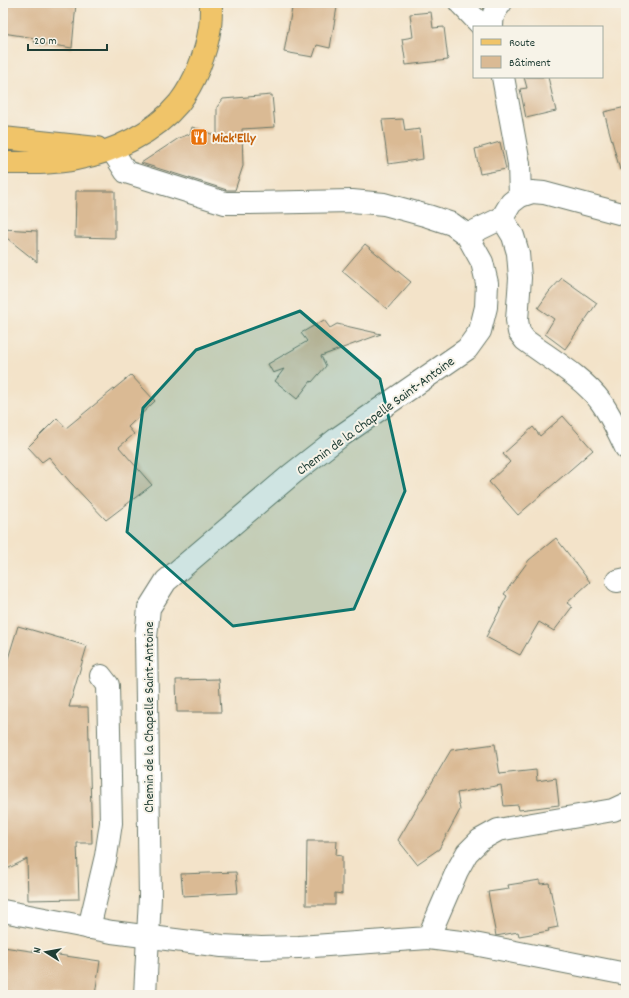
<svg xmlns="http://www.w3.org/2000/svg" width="629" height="998" font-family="Dekko,sans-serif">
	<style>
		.building { fill: #daba94 }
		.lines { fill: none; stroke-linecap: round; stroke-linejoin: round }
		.minor-casing { stroke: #697768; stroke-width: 24 }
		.major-casing { stroke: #697768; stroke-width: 24 }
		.minor { stroke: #fff; stroke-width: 22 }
		.major { stroke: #f0c469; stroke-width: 22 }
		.marked { fill: #0f766e; fill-opacity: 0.2; stroke: #0f766e; stroke-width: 3; stroke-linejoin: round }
		.labels { text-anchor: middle; stroke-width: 4; stroke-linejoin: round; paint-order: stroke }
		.food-label { font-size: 14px; font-weight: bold; fill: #c56008; stroke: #f7f3e8; text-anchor: start }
		.street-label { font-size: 14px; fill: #1f3d34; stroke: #f7f3e8 }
	</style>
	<rect width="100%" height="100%" fill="#f7f3e8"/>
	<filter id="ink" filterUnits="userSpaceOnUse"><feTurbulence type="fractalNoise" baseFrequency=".025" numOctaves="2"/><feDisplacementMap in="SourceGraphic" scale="8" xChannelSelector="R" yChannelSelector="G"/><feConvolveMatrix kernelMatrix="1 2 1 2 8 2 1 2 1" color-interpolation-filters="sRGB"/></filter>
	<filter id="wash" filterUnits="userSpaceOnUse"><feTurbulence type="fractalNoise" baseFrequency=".012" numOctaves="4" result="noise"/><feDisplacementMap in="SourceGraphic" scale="16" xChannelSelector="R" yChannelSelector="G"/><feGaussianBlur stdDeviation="0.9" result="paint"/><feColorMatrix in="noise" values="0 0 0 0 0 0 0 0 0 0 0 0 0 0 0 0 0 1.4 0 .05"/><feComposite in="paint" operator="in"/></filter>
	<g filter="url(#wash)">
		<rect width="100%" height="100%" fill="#f3e3c9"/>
		<g id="blocks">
			<!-- building -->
			<g class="building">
				<polygon points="3,3 76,3 72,48 34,42 35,38 3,33"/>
				<polygon points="293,3 314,3 337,7 330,48 317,45 313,57 284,52"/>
				<polygon points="431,12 433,28 444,27 448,60 406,65 402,39 413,37 410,14"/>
				<polygon points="524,77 548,77 556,111 526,118 520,89 527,88"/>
				<polygon points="272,95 275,127 242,129 243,166 235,190 227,190 141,163 179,138 190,134 192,127 217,136 217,107 223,99"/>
				<polygon points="626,107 626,169 620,170 604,112"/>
				<polygon points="403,119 405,131 420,129 423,159 388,164 382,120"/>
				<polygon points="500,142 506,169 480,174 475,149"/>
				<polygon points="76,191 115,191 115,238 75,237"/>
				<polygon points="3,229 37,231 37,262 3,235"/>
				<polygon points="365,244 411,282 387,309 342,271"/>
				<polygon points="562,278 597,303 565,349 545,334 554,319 538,308 549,292"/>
				<polygon points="324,320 330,328 337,324 381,334 321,356 326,366 312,382 311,381 297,399 275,381 284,369 273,373 268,364 306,342 307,341 301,333"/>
				<polygon points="131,375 155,401 128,427 134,434 119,447 152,485 106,520 70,482 49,457 42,462 28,447 57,418 66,428"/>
				<polygon points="563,416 593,450 518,515 489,482 510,462 503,454 533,427 540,436"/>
				<polygon points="556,538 590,582 567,603 572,607 554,631 539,622 520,655 486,637 507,596 504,594 529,560"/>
				<polygon points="18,626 87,646 69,707 88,707 92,843 77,843 79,899 28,900 27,859 3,871 3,675"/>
				<polygon points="219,679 221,712 177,712 176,680"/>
				<polygon points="495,744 500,775 500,774 536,770 537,781 556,778 559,805 519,810 518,805 504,806 501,785 457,793 460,810 439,849 417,864 398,840 451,750"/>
				<polygon points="307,841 337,841 336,855 342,856 342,894 335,893 335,905 306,905"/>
				<polygon points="236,872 238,893 183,896 181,874"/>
				<polygon points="540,880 540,884 549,883 558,927 548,929 549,931 519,936 518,932 496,936 488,892 509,889 508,885"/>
				<polygon points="3,947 100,961 95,995 3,995"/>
			</g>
		</g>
	</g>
	<g filter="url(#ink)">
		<use href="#blocks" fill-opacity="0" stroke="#697768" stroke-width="1"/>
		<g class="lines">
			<defs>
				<g id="minor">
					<polyline points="460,3 483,27"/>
					<path d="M492,27c0,-11 2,-16 9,-24"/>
					<polyline points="503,77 519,164 520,196"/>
					<polyline points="112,150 126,172 225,203 250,203 352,201 384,204 428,216 452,224 467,235 482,262 487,283 486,307 480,331 467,349 338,438 292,474 166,581 149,608 146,637 150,897 145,995"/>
					<path d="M502,218l11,18 5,17 2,25 -3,42 2,12 6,8c24,18 59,38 76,62 10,14 18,31 25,46"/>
					<polyline points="467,235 502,218 511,203 520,196 532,192 544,193 626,215"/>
					<polyline points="617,581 626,579"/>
					<polyline points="3,911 112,932 222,946 261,948 299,947 428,938 457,871 467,853 480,840 498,830 613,810 626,804"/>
					<polyline points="89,928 106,856 111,823 108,685 101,676"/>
					<polyline points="428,938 469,943 626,974"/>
				</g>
				<g id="major">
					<polyline points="3,138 97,148"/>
					<path d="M3,163c24,0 49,1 73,-4 38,-7 78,-26 103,-56 16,-21 27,-49 31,-76 1,-7 1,-16 1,-24"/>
				</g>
			</defs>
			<!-- minor casing -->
			<use href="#minor" class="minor-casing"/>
			<!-- major casing -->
			<use href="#major" class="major-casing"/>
			<!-- minor -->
			<use href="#minor" class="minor"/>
			<!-- major -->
			<use href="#major" class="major"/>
		</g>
	</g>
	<!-- marked area -->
	<path class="marked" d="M300,311l80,68 25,112 -51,118 -121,17 -106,-94 16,-124 53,-58z"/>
	<!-- icons -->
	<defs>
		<symbol id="restaurant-square" viewBox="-11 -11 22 22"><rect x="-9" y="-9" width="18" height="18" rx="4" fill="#e8710a" stroke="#f7f3e8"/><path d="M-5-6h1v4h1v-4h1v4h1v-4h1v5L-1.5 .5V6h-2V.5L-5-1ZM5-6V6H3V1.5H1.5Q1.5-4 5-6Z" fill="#fff"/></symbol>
	</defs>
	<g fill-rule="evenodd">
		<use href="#restaurant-square" x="189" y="127" width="20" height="20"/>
	</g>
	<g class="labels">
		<!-- food labels -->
		<g class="food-label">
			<text x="212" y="142">Mick'Elly</text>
		</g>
		<!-- street labels -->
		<g class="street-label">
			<text transform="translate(375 415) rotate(-36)" y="5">Chemin de la Chapelle Saint-Antoine</text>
			<text transform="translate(148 717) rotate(-90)" y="5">Chemin de la Chapelle Saint-Antoine</text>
		</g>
	</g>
	<!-- margin -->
	<rect width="629" height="998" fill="none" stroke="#f7f3e8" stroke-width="16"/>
	<!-- legend -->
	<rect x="473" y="26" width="130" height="52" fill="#f7f3e8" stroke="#a1aaa0"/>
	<rect x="481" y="39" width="20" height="6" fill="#f0c469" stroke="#a1aaa0"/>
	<text x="509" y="46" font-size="12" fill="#1f3d34">Route</text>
	<rect x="481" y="56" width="20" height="12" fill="#daba94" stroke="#a1aaa0"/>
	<text x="509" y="66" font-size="12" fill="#1f3d34">Bâtiment</text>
	<!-- north arrow -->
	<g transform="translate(46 952) rotate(281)" stroke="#f7f3e8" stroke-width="3" paint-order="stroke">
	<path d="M0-3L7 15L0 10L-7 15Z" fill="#1f3d34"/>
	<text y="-6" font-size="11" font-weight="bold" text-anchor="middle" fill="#1f3d34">N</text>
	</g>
	<!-- scale -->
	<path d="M28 44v6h79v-6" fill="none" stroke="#1f3d34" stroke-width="2"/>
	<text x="34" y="44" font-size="12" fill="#1f3d34" stroke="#f7f3e8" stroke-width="3" paint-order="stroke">20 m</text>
</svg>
